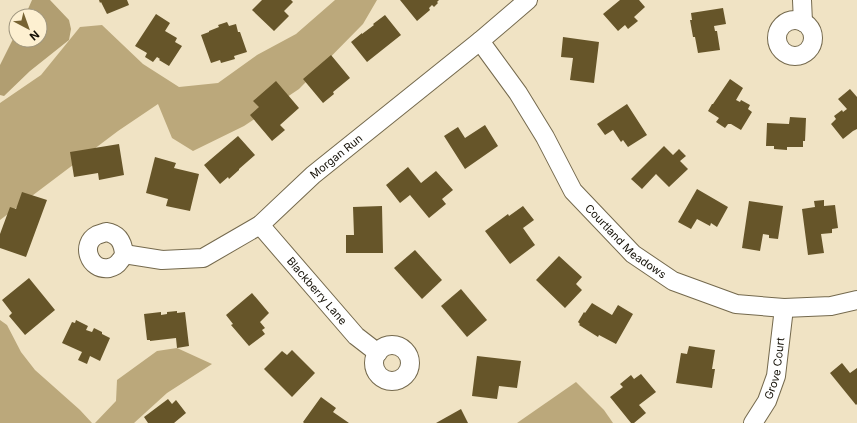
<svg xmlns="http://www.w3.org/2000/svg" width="857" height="423" font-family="Inter,sans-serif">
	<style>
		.forest { fill: #bba87b }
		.water { fill: #b19e71 }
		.building { fill: #665529 }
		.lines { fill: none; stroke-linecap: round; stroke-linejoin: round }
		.minor-casing { stroke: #74694d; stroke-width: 20 }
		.minor { stroke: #fff; stroke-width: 18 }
		.labels { text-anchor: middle; stroke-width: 4; stroke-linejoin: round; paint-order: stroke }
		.street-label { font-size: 11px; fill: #130f05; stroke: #fdf0d1 }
	</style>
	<rect width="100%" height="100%" fill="#f0e3c4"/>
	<!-- forest -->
	<g class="forest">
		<polygon points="335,0 377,0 363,24 299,89 244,126 193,151 172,138 158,104 118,131 0,220 0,103 41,75 80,27 102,25 143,64 179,87 218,83 257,55 296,34"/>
		<polygon points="0,320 7,325 21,352 35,370 80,410 92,423 0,423"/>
		<polygon points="177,348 212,364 167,393 134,423 95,423 116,401 117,380 157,351"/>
		<polygon points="576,382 604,410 613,423 517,423"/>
	</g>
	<!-- water -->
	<polygon class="water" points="32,0 50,0 69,20 71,29 69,40 30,71 4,96 0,95 0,65 16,33 16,40 40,40 40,16 25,16"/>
	<!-- building -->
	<g class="building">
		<polygon points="99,0 127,0 129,5 107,14 101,2 100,3"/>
		<polygon points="262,0 291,0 293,2 284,11 289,16 274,31 252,10"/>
		<polygon points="400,0 439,0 437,2 438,3 434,7 432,5 429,8 430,10 417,21"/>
		<polygon points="620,0 639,0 645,7 634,17 638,21 628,29 625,25 618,31 603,14"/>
		<polygon points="723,8 726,24 714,26 715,31 717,31 720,50 698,53 695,37 693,37 690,20 692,20 691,13"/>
		<polygon points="156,14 170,23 165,31 177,38 175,42 182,46 169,66 159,60 160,59 157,57 153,62 145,57 147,53 135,46"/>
		<polygon points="385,15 401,35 367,62 351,42 362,33 362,34 374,25 373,24"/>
		<polygon points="227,22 229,26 236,24 238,32 240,32 247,52 234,56 235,59 221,63 220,60 211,63 201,35 209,32 209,31 219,27 218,25"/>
		<polygon points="563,37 599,42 594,83 570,80 573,58 561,57"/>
		<polygon points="331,55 350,78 333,92 334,94 323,103 303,79"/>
		<polygon points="730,79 743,88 736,100 740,102 741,100 750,105 748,109 752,112 741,130 731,124 728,124 725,128 716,122 719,118 708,111 712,104 713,104"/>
		<polygon points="276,81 299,108 280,125 285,130 272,141 250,115 259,107 253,101"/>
		<polygon points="850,89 857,97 857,129 853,131 843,139 831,124 836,119 834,116 842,110 843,112 847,109 838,99"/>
		<polygon points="627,104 647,135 628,147 623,140 621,142 613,130 605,135 597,124"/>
		<polygon points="790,117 806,118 805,141 803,141 803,147 787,147 787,150 774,149 774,146 766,146 767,123 789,124"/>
		<polygon points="485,125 498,146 465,169 444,136 458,127 465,138"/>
		<polygon points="238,136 255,155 239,169 239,170 229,179 228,177 220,184 204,165"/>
		<polygon points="119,144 124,175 99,180 98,173 74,177 70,152"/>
		<polygon points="664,146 673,155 679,149 686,156 680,161 688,169 669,187 656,174 642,189 631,179"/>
		<polygon points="155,157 176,163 174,168 199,174 190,211 166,206 168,199 146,193"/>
		<polygon points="408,167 421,183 436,171 453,190 442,199 446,204 429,218 410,195 400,203 386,185"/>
		<polygon points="697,189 728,207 717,227 711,223 710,226 697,219 691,229 678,222"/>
		<polygon points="22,192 47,200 26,257 0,248 0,234 10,207 16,209"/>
		<polygon points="824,200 824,206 835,205 838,228 832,229 832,233 821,234 824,253 808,255 802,209 815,207 814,201"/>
		<polygon points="749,201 783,206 778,239 769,238 769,235 763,234 760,251 742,248"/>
		<polygon points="382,206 383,253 346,253 346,235 354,235 353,207"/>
		<polygon points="523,206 534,220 523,228 535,245 510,264 485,231 508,214 509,216"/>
		<polygon points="415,250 442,280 422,299 394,268"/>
		<polygon points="559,256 582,277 576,284 582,290 565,308 536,280"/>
		<polygon points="29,278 55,310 25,335 9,316 12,313 2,300"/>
		<polygon points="461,289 487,320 467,337 441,306"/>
		<polygon points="252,293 269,313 260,322 265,328 262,330 265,334 249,346 231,325 233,324 226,315"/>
		<polygon points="592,303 612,315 618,305 633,314 616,344 599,335 598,337 579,325 580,324 578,322 584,312 585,313"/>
		<polygon points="177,311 177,313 185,312 189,346 177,348 176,338 150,341 150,340 147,340 144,314 161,312 161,315 167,314 167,312"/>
		<polygon points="76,320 88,326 86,330 92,332 94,328 102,332 102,334 110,338 100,361 90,356 87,364 78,360 82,352 62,343 72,322 75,323"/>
		<polygon points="689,346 715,350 712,369 715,369 712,388 676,383 681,353 687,354"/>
		<polygon points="292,350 315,373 292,397 264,369 282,351 287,355"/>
		<polygon points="477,356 521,361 517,388 499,386 497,399 472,396"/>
		<polygon points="842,363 850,373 857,368 857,404 856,405 830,373"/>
		<polygon points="641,374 656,392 639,405 646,413 634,423 631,423 610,397 623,387 620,384 631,375 634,379"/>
		<polygon points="321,397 336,408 333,412 349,423 304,423 303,422"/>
		<polygon points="168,399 172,404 176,400 186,413 174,423 148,423 144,417"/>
		<polygon points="461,409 468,423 436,423"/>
	</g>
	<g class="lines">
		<defs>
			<g id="minor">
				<polyline points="802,0 803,22"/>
				<circle cx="795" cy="38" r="18"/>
				<path id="s1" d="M480,41l38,52 27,44 28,54 60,63 40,27 63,23 48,4 47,-2 26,-6"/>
				<path id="s2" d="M260,225l96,111 22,17"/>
				<path d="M106,232c13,2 17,11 18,22 -1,3 -3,6 -5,8 -2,3 -6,5 -10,6 -20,3 -29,-24 -12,-33 3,-1 6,-2 9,-3z"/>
				<path id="s3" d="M124,254l38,6 41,-2 57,-33 53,-50 167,-134 48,-41"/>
				<circle cx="392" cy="363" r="18"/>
				<path id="s4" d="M753,423l14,-22 9,-25 8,-68"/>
			</g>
		</defs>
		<!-- minor casing -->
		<use href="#minor" class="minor-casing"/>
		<!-- minor -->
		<use href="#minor" class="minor"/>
	</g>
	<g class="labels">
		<!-- street labels -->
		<g class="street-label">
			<text dy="4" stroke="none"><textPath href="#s3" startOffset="248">Morgan Run</textPath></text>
			<text dy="4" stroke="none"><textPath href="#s1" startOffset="250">Courtland Meadows</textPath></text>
			<text dy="4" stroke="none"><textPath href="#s2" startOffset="87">Blackberry Lane</textPath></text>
			<text dy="4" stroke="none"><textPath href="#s4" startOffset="60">Grove Court</textPath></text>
		</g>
	</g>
	<!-- north arrow -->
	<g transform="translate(28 28) rotate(139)"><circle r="19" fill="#fdf0d1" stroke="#9f967f"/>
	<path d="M0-3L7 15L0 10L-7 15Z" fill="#776332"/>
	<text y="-6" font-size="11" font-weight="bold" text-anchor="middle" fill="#130f05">N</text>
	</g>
</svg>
